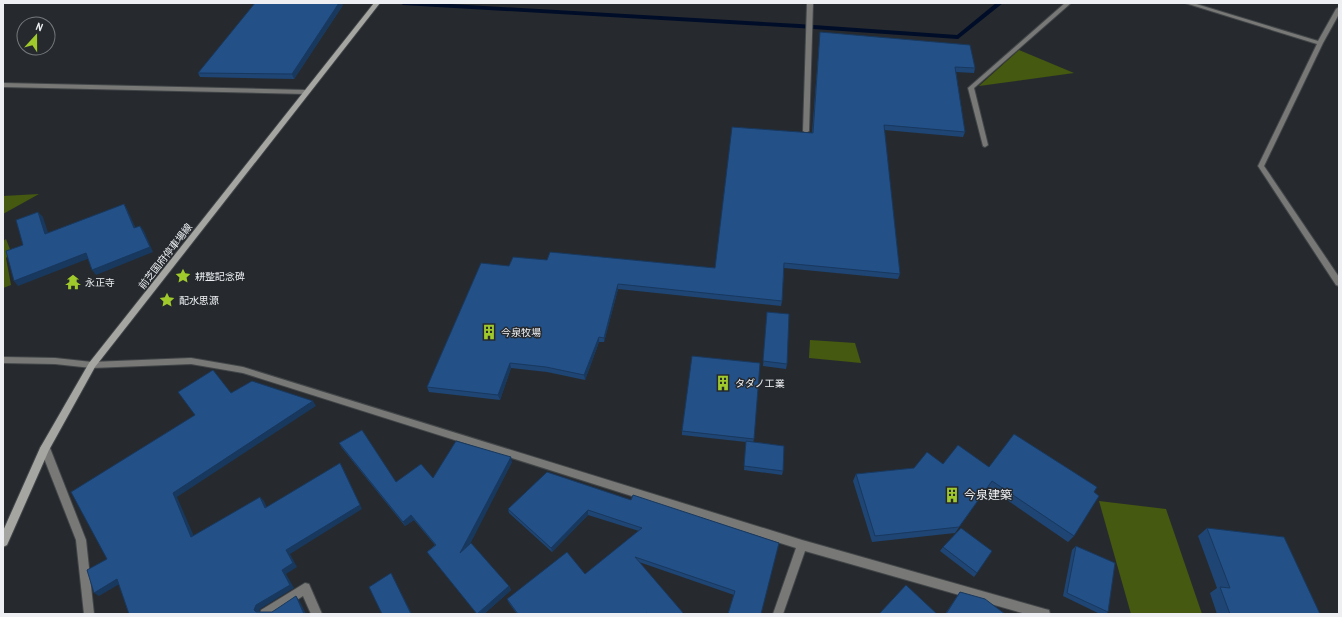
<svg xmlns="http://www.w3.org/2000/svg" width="1342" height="617" font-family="'Archivo Narrow','Noto Sans JP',sans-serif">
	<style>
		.green { fill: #455910 }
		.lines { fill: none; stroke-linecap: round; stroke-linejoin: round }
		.stream { fill: #000d28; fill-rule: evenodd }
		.street-casing { stroke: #424649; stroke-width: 2 }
		.secondary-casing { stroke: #424649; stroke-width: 2 }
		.street { fill: #787976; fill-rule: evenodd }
		.secondary { fill: #a5a6a2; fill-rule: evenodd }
		.wall { fill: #1e4574 }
		.shaded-wall { fill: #18385e }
		.building { fill: #235087; stroke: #18385e }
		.labels { text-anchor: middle; stroke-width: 3; stroke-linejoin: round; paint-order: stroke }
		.street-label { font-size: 10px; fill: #edeff2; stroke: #262a2e }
		.poi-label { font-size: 10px; fill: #edeff2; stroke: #262a2e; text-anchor: start }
		.near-poi-label { font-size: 12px; fill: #edeff2; stroke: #262a2e; text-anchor: start }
	</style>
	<rect width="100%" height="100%" fill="#262a2e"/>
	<!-- green -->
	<g class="green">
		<polygon points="1019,50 1074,73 979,86"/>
		<polygon points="39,194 3,214 3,196"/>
		<polygon points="6,239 11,252 6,258 11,285 3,288 3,241"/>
		<polygon points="810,340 855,343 861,363 809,358"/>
		<polygon points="1099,501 1166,509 1202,614 1131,614"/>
	</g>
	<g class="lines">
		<!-- stream -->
		<polygon class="stream" points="400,3 433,3 799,24 957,35 996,3 1003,3 958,39 799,28 403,5"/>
		<defs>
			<g id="street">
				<polygon points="807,3 813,3 809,131 806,133 803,131"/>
				<polygon points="1065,3 1071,3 974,88 988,145 985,147 983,146 968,88"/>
				<polygon points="1185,3 1193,3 1318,41 1336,9 1339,7 1339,14 1323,43 1264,166 1339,277 1339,286 1336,285 1258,166 1317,44"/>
				<polygon points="3,83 306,90 309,92 306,94 3,87"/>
				<polygon points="3,357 55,358 92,362 191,358 243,367 802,540 1045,609 1049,610 1050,614 1026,614 805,551 783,614 773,614 796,548 243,373 191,364 92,368 55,364 3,363"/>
				<polygon points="45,444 48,445 50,448 86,540 94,614 84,614 76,540 40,448 42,445"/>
				<polygon points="305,583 309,584 322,614 311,614 303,596 275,614 260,614 261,610"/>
			</g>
			<polygon id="secondary" points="374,3 380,3 95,367 49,450 7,545 3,547 3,531 40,448 89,363"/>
		</defs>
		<!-- street casing -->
		<use href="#street" class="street-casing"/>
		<!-- secondary casing -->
		<use href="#secondary" class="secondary-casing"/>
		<!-- street -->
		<use href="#street" class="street"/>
		<!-- secondary -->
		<use href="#secondary" class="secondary"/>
	</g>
	<!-- wall -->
	<g class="wall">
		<polygon points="343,5 294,79 200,77 198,73"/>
		<polygon points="820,32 975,68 974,73 956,72 965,132 963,137 884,130 900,274 898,279 784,268 782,301 781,306 618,289 604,342 599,342 585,380 547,372 511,368 500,400 429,392 427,387 509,266 547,260 715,268 812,133"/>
		<polygon points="767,312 787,364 786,369 763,366"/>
		<polygon points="682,431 754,439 753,442 783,471 782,475 744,470 746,442 682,435"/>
		<polygon points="339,443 396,482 433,478 512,462 469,545 509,586 511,590 484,614 477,614 430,556 427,552 435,545 414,520 405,526 342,448"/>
		<polygon points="943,464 989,467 1094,492 1074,536 1068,542 988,487 955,533 872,542 853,481 856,474 914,468"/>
		<polygon points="631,500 779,543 734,595 639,562 684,614 517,614 509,603 507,599 585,574 639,531 588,515 552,552 509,513 508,509"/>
		<polygon points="1207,528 1320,614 1217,614 1210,593 1217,588 1198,536"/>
		<polygon points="1076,546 1108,612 1105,614 1100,614 1063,596 1072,550"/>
		<polygon points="943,547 977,573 974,577 940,551"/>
		<polygon points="960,592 1005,614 945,614"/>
	</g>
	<!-- shaded-wall -->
	<g class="shaded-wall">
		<polygon points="339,3 342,3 343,5 294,79 292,74"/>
		<polygon points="124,204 127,209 138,233 134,228"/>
		<polygon points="38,212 43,217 50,239 45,234"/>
		<polygon points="140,226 144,231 153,252 96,275 92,270"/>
		<polygon points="86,253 90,258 18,286 14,281"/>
		<polygon points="618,284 618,289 604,342 604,338"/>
		<polygon points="599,337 599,342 585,380 584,375"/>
		<polygon points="510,363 511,368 500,400 498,395"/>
		<polygon points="313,401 316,406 177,497 196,541 191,537 173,493"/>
		<polygon points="511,457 512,462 463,558 460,553"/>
		<polygon points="340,463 343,468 362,509 290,554 297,567 286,574 294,588 260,609 259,614 256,612 254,610 256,605 282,570 286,550"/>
		<polygon points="260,497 264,501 269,512 265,508"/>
		<polygon points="588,510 588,515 552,552 551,548"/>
		<polygon points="411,515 414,520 405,526 403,522"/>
		<polygon points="391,573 393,577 412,614 411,614"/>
		<polygon points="117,579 123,582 99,596 94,593"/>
		<polygon points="509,586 511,590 484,614 478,614"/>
		<polygon points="296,596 299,600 306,614 304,614"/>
	</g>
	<!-- building -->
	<g class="building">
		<polygon points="255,3 339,3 292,74 198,73"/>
		<polygon points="820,32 970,45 975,68 955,67 965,132 884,125 900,274 784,263 782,301 618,284 604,338 599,337 584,375 546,367 510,363 498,395 427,387 481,263 509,266 513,257 547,260 550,252 715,268 732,127 813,133"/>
		<polygon points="124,204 134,228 140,226 150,247 92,270 86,253 14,281 6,251 23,245 16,220 38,212 45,234"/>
		<polygon points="767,312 789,314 787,364 763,361"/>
		<polygon points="692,356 760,363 754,439 682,431"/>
		<polygon points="213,370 231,393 252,381 313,401 173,493 191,537 260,497 265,508 340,463 360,505 286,550 293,563 282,570 290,585 256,605 254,610 256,612 272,612 296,596 304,614 129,614 117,579 94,593 87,570 107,559 71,492 195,415 178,392"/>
		<polygon points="362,430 396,482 421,464 433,478 456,441 511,457 460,553 471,543 509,586 477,614 427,552 436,545 411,515 403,522 339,443"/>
		<polygon points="1014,434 1097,487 1094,492 1099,496 1074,536 992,481 959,527 875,536 856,474 914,468 927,452 943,464 958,445 989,467"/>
		<polygon points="746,441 784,446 783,471 744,466"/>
		<polygon points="547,472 631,500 633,495 779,543 761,614 728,614 735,591 635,557 684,614 648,614 646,613 647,614 518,614 507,599 567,552 585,574 642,528 588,510 551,548 508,509"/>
		<polygon points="961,528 992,551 977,573 943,547"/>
		<polygon points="1207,528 1284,537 1320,614 1230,614 1220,587 1230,588"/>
		<polygon points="1076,546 1115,563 1108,612 1067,593"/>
		<polygon points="391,573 411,614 382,614 369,587"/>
		<polygon points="906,585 937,614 879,614"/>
		<polygon points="960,592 985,599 1005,614 946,614"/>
	</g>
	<!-- icons -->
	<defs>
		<symbol id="sight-bare" viewBox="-9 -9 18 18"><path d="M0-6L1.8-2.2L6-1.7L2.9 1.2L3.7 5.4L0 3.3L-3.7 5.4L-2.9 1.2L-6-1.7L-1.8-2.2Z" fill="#a0c92c" stroke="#262a2e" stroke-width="2.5" paint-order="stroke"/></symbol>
		<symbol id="temple-bare" viewBox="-9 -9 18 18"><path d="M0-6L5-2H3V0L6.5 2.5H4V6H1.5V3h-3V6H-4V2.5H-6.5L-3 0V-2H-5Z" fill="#a0c92c" stroke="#262a2e" stroke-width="2.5" paint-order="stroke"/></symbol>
		<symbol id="building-bare" viewBox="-9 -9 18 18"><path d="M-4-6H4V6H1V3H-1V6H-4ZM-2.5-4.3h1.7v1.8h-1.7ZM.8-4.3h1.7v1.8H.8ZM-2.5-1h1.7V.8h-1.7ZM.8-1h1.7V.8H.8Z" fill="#a0c92c" stroke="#262a2e" stroke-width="2.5" paint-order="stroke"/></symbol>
	</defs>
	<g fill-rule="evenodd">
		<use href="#sight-bare" x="172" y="265" width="22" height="22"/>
		<use href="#temple-bare" x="62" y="271" width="22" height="22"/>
		<use href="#sight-bare" x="156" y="289" width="22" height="22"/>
		<use href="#building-bare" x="478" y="321" width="22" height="22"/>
		<use href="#building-bare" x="712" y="372" width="22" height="22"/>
		<use href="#building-bare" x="941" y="484" width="22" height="22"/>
	</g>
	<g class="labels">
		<!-- street labels -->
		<g class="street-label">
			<text transform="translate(165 256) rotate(-52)" y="4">前芝国府停車場線</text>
		</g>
		<!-- poi labels -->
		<g class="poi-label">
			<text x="195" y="280">耕整記念碑</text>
			<text x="85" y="286">永正寺</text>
			<text x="179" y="304">配水思源</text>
			<text x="501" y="336">今泉牧場</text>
			<text x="735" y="387">タダノ工業</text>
		</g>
		<!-- near-poi labels -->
		<g class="near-poi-label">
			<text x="964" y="499">今泉建築</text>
		</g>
	</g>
	<!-- border -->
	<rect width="1342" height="617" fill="none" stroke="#edeff2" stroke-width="8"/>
	<!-- north arrow -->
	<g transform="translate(36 36) rotate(21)"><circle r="19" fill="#262a2e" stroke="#76797c"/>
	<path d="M0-3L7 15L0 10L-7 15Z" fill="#a0c92c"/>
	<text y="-6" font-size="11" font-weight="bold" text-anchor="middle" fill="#edeff2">N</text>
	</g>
</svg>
